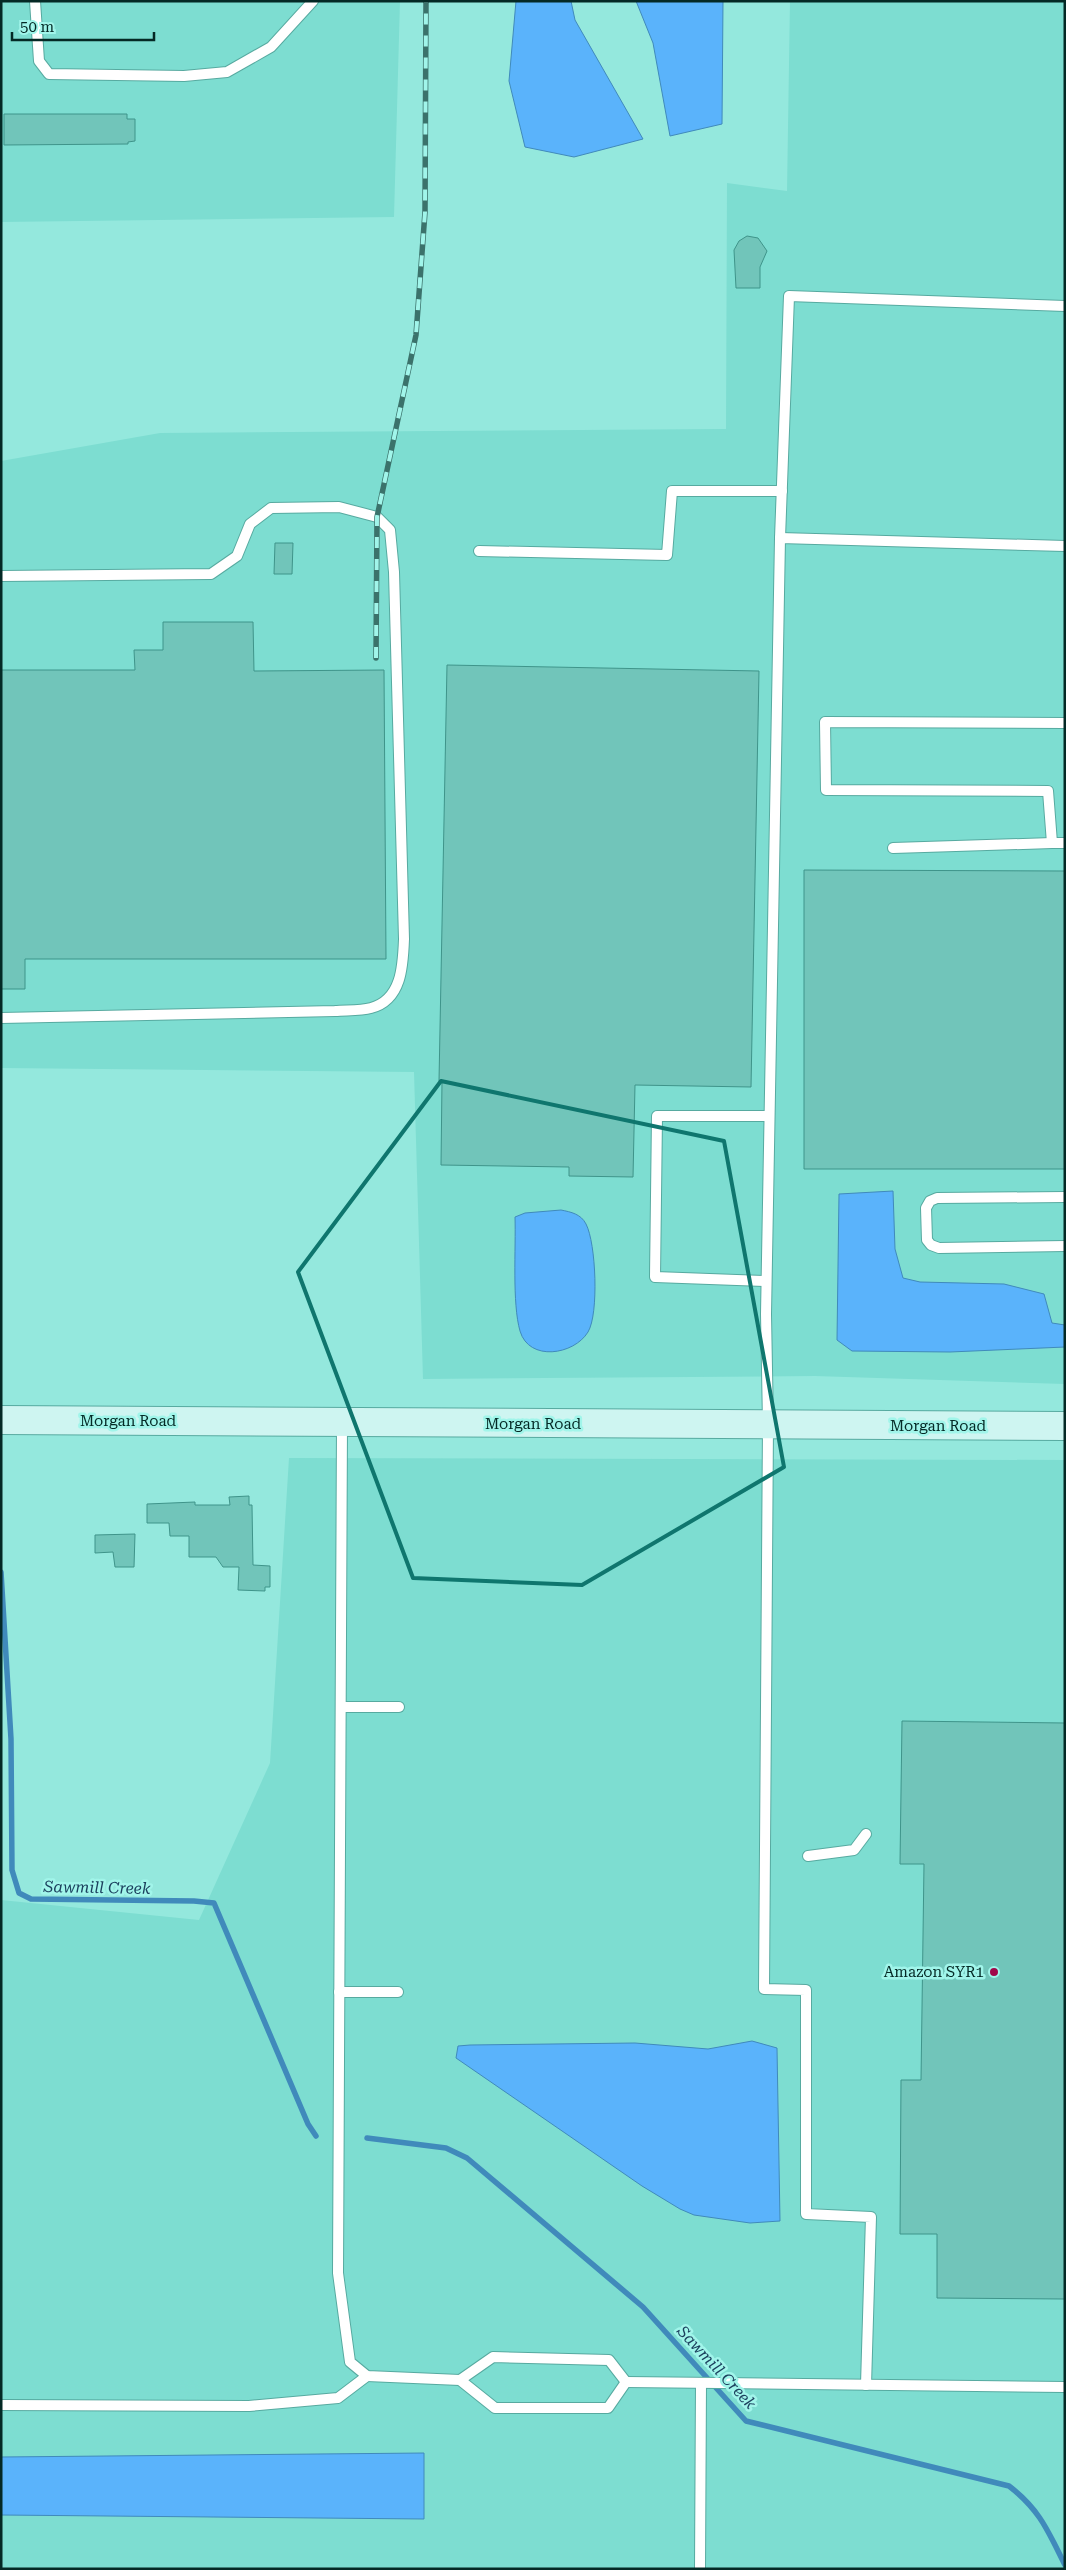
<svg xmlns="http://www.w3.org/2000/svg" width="1066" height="2570" font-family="'Roboto Serif',serif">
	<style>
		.built { fill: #7dddd1 }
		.water { fill: #5ab3fb; stroke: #408abb }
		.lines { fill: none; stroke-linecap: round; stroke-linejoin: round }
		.stream { stroke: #408abb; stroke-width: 5.5 }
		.building { fill: #71c5ba; stroke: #3f948a }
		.lane-casing { stroke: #57aaa0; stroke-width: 12 }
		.secondary-casing { stroke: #57aaa0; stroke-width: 30 }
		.lane { stroke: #fff; stroke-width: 10 }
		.secondary { stroke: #cef5f1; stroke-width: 28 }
		.rail-casing { stroke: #3b726b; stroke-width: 5.5 }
		.rail { stroke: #a1f5ea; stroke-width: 4; stroke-dasharray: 11; stroke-linecap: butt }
		.marked { fill: none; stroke: #0f766e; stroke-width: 4; stroke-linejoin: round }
		.poi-dot { fill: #a00749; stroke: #a1f5ea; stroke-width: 2 }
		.labels { text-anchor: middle; stroke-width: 5; stroke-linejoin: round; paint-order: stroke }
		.street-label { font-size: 15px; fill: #042925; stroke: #a1f5ea }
		.poi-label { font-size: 15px; fill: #042925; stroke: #a1f5ea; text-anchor: end }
		.water-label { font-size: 16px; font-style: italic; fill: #1c415e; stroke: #a1f5ea }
	</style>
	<rect width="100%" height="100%" fill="#94e8dd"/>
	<!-- built -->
	<g class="built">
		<polygon points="1,1 400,1 394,217 1,222"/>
		<polygon points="790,1 1065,1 1065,1384 815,1376 423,1379 414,1072 1,1068 1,461 160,433 726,429 727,183 787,191"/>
		<polygon points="289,1458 1065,1460 1065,2569 1,2569 1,1900 199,1920 270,1763"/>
	</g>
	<!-- water -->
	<g class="water">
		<polygon points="516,1 571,1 575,20 643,139 574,157 525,147 509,81"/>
		<polygon points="636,1 723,1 722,124 670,136 653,43"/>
		<polygon points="893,1191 895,1249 903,1278 920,1282 1004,1284 1044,1294 1052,1323 1065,1325 1065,1347 950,1352 852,1351 837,1340 839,1194"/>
		<path d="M561,1210c10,2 20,4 25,14 10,19 13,90 2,108 -14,23 -59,30 -68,-1 -8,-28 -4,-83 -5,-114l10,-4z"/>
		<polygon points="752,2041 777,2048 780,2221 750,2223 694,2215 680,2209 642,2186 456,2058 458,2046 470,2045 635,2043 708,2049"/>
		<polygon points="424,2453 424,2519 1,2515 1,2457"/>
	</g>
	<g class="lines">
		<!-- stream -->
		<g class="stream">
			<polyline points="1,1572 11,1739 12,1870 19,1893 31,1899 194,1901 214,1903 308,2124 316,2136"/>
			<path d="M367,2138l79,10 21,10 176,149 103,114 263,65c31,24 39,45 56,79"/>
		</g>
	</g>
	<!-- building -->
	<g class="building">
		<polygon points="4,114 127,114 127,119 135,119 135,141 128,142 128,144 4,145"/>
		<polygon points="747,236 758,238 767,251 760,267 760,288 736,288 734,250 739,241"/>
		<polygon points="275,543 293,543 292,574 274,574"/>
		<polygon points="163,622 253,622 254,671 384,670 386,959 25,959 25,989 1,989 1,670 135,670 134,650 163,650"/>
		<polygon points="447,665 759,671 751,1087 635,1085 633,1177 569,1176 569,1167 441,1165 442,1081 439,1081"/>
		<polygon points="804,870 1065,871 1065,1169 804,1169"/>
		<polygon points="249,1496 249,1505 252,1505 253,1565 270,1566 270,1587 265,1587 265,1591 238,1590 239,1567 223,1567 216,1557 189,1557 189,1536 170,1536 169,1523 147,1523 147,1504 195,1502 195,1505 230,1505 229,1497"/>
		<polygon points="135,1534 134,1567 115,1567 113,1552 95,1553 95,1535"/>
		<polygon points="902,1721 1065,1723 1065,2299 937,2298 937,2234 900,2234 901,2080 921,2080 924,1864 900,1864"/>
	</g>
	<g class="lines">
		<defs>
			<g id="lane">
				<polyline points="35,1 39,61 49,74 184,76 227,72 271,47 313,1"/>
				<polyline points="780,538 789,296 1065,306"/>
				<polyline points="479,551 667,555 672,491 782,491"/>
				<path d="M1,576l210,-2 26,-18 13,-32 21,-16 68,-1 38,10 13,13 4,42 10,367c-1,26 -2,61 -33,69 -11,3 -25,2 -36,3l-334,7"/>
				<polyline points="1065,723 825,722 826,790 1048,791 1052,843 1065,843"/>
				<polyline points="893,848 1052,843"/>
				<polyline points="1065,1197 937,1198 930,1201 926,1208 927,1240 931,1245 939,1248 1065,1246"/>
				<polyline points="766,1281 655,1277 657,1116 769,1116"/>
				<polyline points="342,1424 338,2273 350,2362 367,2376 460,2380 495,2408 608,2408 626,2382"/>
				<polyline points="341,1707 399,1707"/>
				<polyline points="808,1856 854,1850 866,1834"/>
				<polyline points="339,1992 398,1992"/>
				<polyline points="460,2380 493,2357 609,2360 626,2382"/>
				<polyline points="626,2382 1065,2387"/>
				<polyline points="866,2385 871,2217 806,2214 806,1990 764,1989 768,1424 766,1314 780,538 1065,546"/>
				<polyline points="1,2405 249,2406 338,2398 367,2376"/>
				<polyline points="700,2569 701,2383"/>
			</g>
			<polyline id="secondary" points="1,1420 1065,1426"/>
		</defs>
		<!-- lane casing -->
		<use href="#lane" class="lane-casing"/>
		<!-- secondary casing -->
		<use href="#secondary" class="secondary-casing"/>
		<!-- lane -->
		<use href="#lane" class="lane"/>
		<!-- secondary -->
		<use href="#secondary" class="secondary"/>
		<defs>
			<polyline id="rail" points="376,658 377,517 416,335 425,212 426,1"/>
		</defs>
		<!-- rail casing -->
		<use href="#rail" class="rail-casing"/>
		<!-- rail -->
		<use href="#rail" class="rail"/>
	</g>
	<!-- marked area -->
	<path class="marked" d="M441,1081l283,60 60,326 -202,118 -169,-7 -115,-306z"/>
	<!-- markers -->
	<circle class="poi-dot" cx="994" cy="1972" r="5"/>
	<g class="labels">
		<!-- street labels -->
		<g class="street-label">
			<text x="128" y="1426">Morgan Road</text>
			<text x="533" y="1429">Morgan Road</text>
			<text x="938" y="1431">Morgan Road</text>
		</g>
		<!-- poi labels -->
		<g class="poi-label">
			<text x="984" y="1977">Amazon SYR1</text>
		</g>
		<!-- water labels -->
		<g class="water-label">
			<text transform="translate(97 1887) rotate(1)" y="6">Sawmill Creek</text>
			<text transform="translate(717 2367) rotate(47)" y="6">Sawmill Creek</text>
		</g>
	</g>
	<!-- border -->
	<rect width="1066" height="2570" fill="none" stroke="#042925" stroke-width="5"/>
	<!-- scale -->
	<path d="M12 32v8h142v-8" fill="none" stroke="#042925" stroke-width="2.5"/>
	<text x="20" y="32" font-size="15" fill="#042925" stroke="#a1f5ea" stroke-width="4" paint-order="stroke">50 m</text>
</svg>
